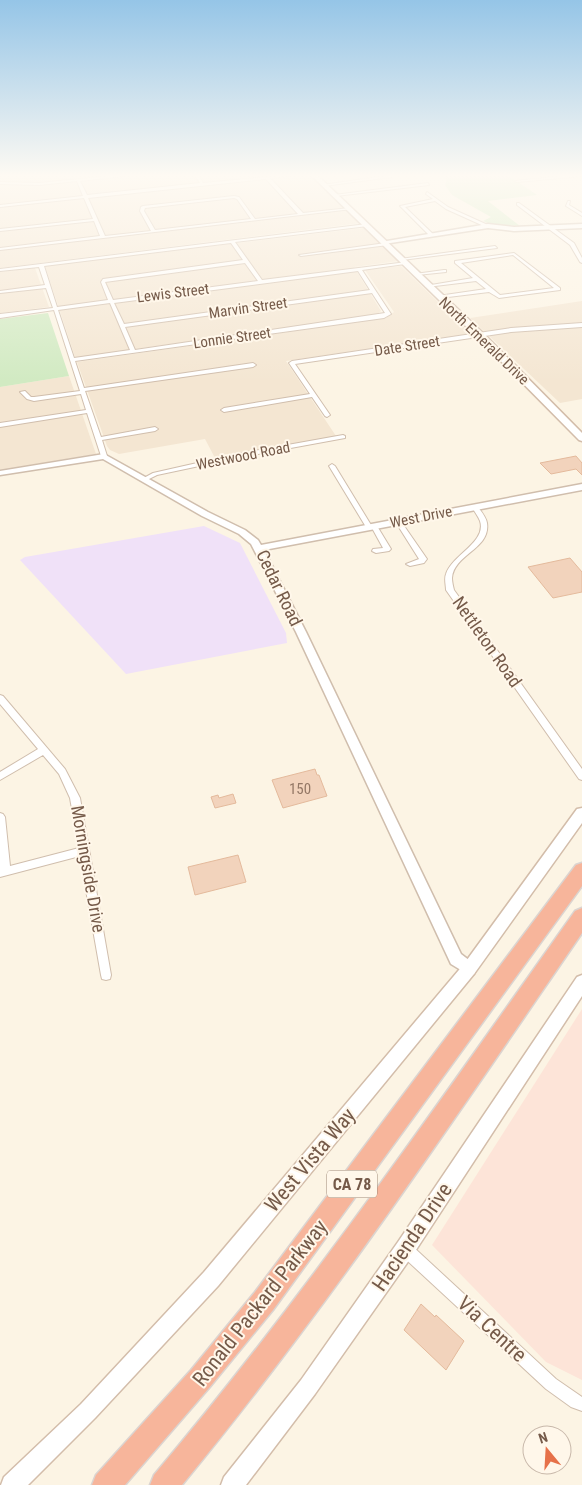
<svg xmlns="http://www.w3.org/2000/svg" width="582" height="1485" font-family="'Roboto Condensed',sans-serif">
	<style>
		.residential { fill: #f4e6d2 }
		.commercial { fill: #fde4d8 }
		.education { fill: #f0e1f8 }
		.green { fill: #d1eac2 }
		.building { fill: #f2d3bc; stroke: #e4ba9c }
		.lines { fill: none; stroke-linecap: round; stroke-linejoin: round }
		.minor-casing { stroke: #d0bead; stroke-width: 2 }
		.tertiary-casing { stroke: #d0bead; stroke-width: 3 }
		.secondary-casing { stroke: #d3bdaa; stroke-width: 3 }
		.motorway-casing { stroke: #dbd4d0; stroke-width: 3 }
		.minor { fill: #fff; fill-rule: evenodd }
		.tertiary { fill: #fff; fill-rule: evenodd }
		.secondary { fill: #fff; fill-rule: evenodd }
		.motorway { fill: #f7b59b; fill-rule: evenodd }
		.labels { text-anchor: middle; stroke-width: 4; stroke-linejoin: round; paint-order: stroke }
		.far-street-label { font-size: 15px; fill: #755a49; stroke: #fff7ea }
		.number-label { font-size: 15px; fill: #947866 }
		.shield { fill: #fff7ea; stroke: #9e8979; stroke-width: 1 }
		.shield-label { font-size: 16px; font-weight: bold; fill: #755a49 }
		.street-label { font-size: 18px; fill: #755a49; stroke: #fff7ea }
		.near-street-label { font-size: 21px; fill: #755a49; stroke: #fff7ea }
	</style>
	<rect width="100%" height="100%" fill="#fcf4e4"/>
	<!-- residential -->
	<g class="residential">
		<polygon points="0,174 308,174 361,223 0,268"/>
		<polygon points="364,228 399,261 354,267 381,311 376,315 79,357 75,357 45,266"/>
		<polygon points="401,266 471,334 286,361 336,436 215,458 205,439 119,454 110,450 107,446 77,362 386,318 394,312 365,270"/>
		<polygon points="35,268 49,307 0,313 0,272"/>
		<polygon points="582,301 582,399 560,403 470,318"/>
		<polygon points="69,376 96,454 0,470 0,387"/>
	</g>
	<!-- commercial -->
	<polygon class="commercial" points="582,1009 582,1380 546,1362 432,1245"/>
	<!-- education -->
	<polygon class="education" points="204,526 240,543 286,633 287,643 126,674 20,560 25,557"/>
	<!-- green -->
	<g class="green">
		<polygon points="439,174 506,174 537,195 488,201 520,226 490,224 483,221 491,217 452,195 445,185 447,180"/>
		<polygon points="48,313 69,376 0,387 0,319"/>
	</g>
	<!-- building -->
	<g class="building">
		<polygon points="576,456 582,463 582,475 576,469 551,474 540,463"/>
		<polygon points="570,558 582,572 582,592 553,598 528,567"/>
		<polygon points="315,769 317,775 319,775 327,796 283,808 272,780"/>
		<polygon points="233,794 236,803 215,808 211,797 218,795 219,798"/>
		<polygon points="238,855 246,882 195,895 188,867"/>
		<polygon points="421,1304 435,1317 436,1315 464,1341 446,1370 404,1330"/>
	</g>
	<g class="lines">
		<defs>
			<g id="minor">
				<polygon points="0,174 4,174 0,176"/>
				<path d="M130,174h11l-61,7 7,14 113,-12 -6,-9h4l5,9 97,-9 -2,1 -28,3 33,35 47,-5 2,1 -352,41v-2l100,-12 -6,-15 -94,10v-2l93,-10 -9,-21 -84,9v-2l83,-9 -6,-15 -38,4 -39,-1v-2l39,1zM266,179l32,35 -43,5 -16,-22 -5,-1 -91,10 -2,1 -1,4 11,20 -46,5 -17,-38zM234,198l3,1 14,20 -96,11 -11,-19 1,-3z"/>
				<polygon points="582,174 582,176 517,182 515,181"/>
				<polygon points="392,175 391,177 324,186 322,185"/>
				<polygon points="428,183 429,185 336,196 334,195"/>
				<polygon points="427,192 448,207 490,226 486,227 446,209 435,201 405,207 434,235 430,236 400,206 433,199 426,194"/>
				<polygon points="568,201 570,201 569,205 582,213 582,216 566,206"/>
				<polygon points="517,203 519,203 574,243 582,258 582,263 580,262 570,245 517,205"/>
				<path d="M367,224l1,2 -133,16 27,38 145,-18v2h-2l-43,6 29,44 -7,4 -309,43 9,27 169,-25 3,2 -3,2 -168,24 16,46 54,-10 3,2 -3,2 -53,9 5,16 -1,1 -5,-1 -14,-43 -87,14v-4l86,-13 -5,-16 -47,7 -7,-2 -7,-7 5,-1 6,6h3l46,-6 -26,-81 -54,8v-4l53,-6 -7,-20 -46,5v-2l45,-6 -6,-18 -39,4v-2zM231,243l12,17 -140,19 -2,3 7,18 -51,7 -13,-41zM245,263l13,18 -145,19 -8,-18zM358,271l12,19 -246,34 -10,-21zM372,293l13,20 -250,37 -10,-23zM110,303l20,47 -56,8 -16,-48z"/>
				<polygon points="386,243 388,245 301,256 299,255"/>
				<polygon points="495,246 497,248 402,260 400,259"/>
				<path d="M514,253l46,35v2l-61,8 -10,-6 -49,6h-2v-2l48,-7 -10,-8 -49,6 -2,-1 48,-8 -18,-15v-2zM513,255l41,33 -54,7 -39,-32z"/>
				<polygon points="444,270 446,270 446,272 417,275 415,274"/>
				<polygon points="582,323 582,327 511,332 295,364 330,415 327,417 325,416 312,397 224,412 221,410 224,408 310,394 289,363 292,361 511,328"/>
				<polygon points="343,435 345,436 345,438 237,458 157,475 145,481 142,479 153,473 237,454"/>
				<polygon points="332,464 335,466 371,525 374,524 377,526 391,549 389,551 376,553 372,551 373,549 383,548 372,528 369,529 366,527 329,466"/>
				<path d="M475,505l2,1c4,5 9,11 10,17 4,26 -33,31 -35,55 0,4 1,8 2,12l128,179v11l-3,-1 -133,-189c0,-5 -2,-11 0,-16 6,-19 41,-32 34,-53 -2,-5 -6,-10 -8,-14z"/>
				<polygon points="398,519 400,520 427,559 424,563 410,566 406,564 419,559 395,521"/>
				<polygon points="0,695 3,696 65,769 80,798 111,975 110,979 106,980 102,979 101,975 80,856 0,877 0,813 3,814 5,817 10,866 79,848 70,798 59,774 43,755 0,780 0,772 38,749 0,704"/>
				<polygon points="405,1242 410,1244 556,1379 582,1397 582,1411 571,1407 546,1389 400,1254 398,1249 400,1244"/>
			</g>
			<g id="tertiary">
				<polygon points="488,224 514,227 582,224 582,228 514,231 488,228 384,244 381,242"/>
				<polygon points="104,454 208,512 245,530 258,540 261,545 582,484 582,490 264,550 306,632 461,954 474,964 476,969 474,974 469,975 451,964 296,632 251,544 239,534 202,516 103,459 0,475 0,471"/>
			</g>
			<g id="secondary">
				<polygon points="310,174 316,174 483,333 582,433 582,441 579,440 477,337"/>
				<polygon points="582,808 582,823 474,974 218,1286 95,1418 28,1485 1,1485 4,1477 81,1404 204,1272 464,964 577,809"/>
				<polygon points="582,975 582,996 412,1256 315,1394 246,1485 221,1485 224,1477 301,1380 398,1242 577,977"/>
			</g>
			<g id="motorway">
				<polygon points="582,863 582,886 273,1310 209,1388 125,1485 92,1485 96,1475 191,1370 255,1292 576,865"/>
				<path d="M582,908v25c-129,188 -255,376 -400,552h-32l4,-10c152,-180 285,-373 421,-564z"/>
			</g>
		</defs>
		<!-- minor casing -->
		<use href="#minor" class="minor-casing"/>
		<!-- tertiary casing -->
		<use href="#tertiary" class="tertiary-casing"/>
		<!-- secondary casing -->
		<use href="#secondary" class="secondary-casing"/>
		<!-- motorway casing -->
		<use href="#motorway" class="motorway-casing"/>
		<!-- minor -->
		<use href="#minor" class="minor"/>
		<!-- tertiary -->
		<use href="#tertiary" class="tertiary"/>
		<!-- secondary -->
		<use href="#secondary" class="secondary"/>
		<!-- motorway -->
		<use href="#motorway" class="motorway"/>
	</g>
	<!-- sky -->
	<linearGradient id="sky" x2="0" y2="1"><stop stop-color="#95c5e7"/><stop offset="0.46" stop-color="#fefaf3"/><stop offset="1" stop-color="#fefaf3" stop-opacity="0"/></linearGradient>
	<rect width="582" height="382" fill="url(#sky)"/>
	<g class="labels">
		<!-- far-street labels -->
		<g class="far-street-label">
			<text transform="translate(173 293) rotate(-7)" y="5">Lewis Street</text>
			<text transform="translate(248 308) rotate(-8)" y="5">Marvin Street</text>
			<text transform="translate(232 338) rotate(-8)" y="5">Lonnie Street</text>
			<text transform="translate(484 341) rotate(44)" y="5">North Emerald Drive</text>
			<text transform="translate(407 346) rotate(-9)" y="5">Date Street</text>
			<text transform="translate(243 456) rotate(-11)" y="5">Westwood Road</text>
			<text transform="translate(421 517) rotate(-11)" y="5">West Drive</text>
		</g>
		<!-- number labels -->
		<g class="number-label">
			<text x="300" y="794">150</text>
		</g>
		<!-- shield labels -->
		<rect class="shield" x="327" y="1170.5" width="50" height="27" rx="4"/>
		<g class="shield-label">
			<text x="352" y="1190">CA 78</text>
		</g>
		<!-- street labels -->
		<g class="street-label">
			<text transform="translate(279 588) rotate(64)" y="6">Cedar Road</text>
			<text transform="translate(487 642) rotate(55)" y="6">Nettleton Road</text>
			<text transform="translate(88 869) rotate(80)" y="6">Morningside Drive</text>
		</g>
		<!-- near-street labels -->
		<g class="near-street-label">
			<text transform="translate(310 1160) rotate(-50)" y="7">West Vista Way</text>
			<text transform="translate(412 1237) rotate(-56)" y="7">Hacienda Drive</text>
			<text transform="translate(260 1303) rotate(-52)" y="7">Ronald Packard Parkway</text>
			<text transform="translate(492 1329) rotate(43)" y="7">Via Centre</text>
		</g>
	</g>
	<!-- north arrow -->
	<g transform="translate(547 1450) rotate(342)"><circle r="24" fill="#fff7ea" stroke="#c8b8aa"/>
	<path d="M0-4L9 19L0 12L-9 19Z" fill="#e67149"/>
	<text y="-8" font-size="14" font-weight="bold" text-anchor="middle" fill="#755a49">N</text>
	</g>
</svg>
